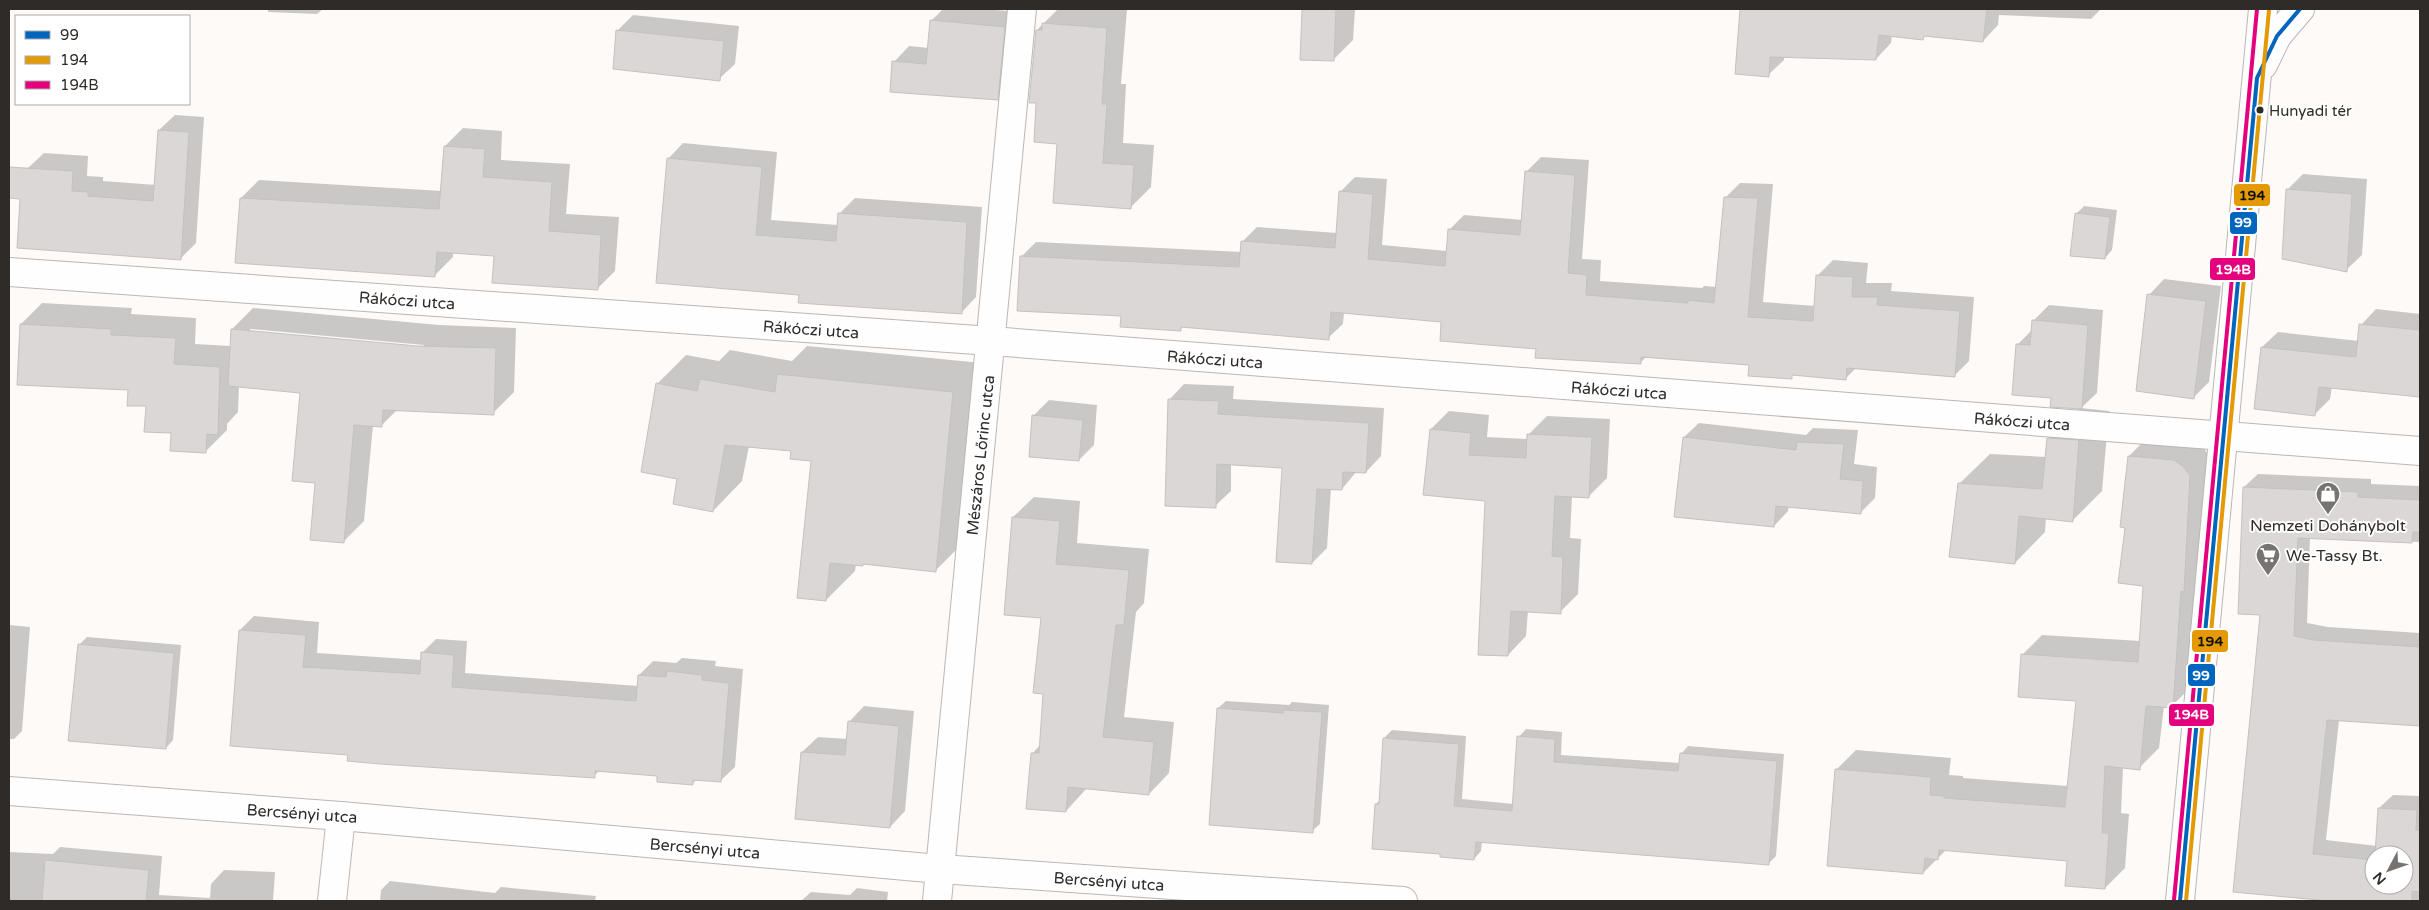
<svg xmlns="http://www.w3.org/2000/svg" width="2429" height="910" font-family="'Varela Round',sans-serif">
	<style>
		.shadow { fill: #0003; fill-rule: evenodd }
		.building { fill: #dbd7d6; stroke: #c5c1c0 }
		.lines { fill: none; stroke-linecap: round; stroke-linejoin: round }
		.street-casing { stroke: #bab7b5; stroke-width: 30 }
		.secondary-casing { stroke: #bab7b5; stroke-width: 30 }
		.street { stroke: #fffefe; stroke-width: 28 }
		.secondary { stroke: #fffefe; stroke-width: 28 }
		.bus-1-casing { stroke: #fff; stroke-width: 8 }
		.bus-2-casing { stroke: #fff; stroke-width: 8 }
		.bus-3-casing { stroke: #fff; stroke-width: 8 }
		.bus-1 { stroke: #0065bd; stroke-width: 4 }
		.bus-2 { stroke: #e39a04; stroke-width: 4 }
		.bus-3 { stroke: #e5007d; stroke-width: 4 }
		.bus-dot { fill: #2f2b29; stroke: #fff; stroke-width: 2 }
		.labels { text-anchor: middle; stroke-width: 4; stroke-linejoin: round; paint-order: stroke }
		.bus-label { font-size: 15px; fill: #2f2b29; stroke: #fff; text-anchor: start }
		.street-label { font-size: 16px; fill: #2f2b29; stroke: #fff }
		.poi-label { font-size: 16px; fill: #2f2b29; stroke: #fff }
		.line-badge { stroke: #fff; stroke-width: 2 }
		.badge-label { font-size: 14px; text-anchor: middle; font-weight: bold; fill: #fff }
		.pale-badge-label { font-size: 14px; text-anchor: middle; font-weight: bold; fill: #111 }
	</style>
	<rect width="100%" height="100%" fill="#fdfaf8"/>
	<!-- shadow -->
	<g class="shadow">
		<polygon points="268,9 323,9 317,14 268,12"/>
		<polygon points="943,9 984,9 1019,12 1013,84 997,99 894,62 909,46 929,48 931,21"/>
		<polygon points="1058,9 1127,9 1121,84 1126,84 1123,143 1154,145 1151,187 1130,208 1058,142 1038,102 1037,30"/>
		<polygon points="1303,9 1355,9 1353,40 1333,60 1302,59"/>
		<polygon points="1741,9 2101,9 2091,19 1999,15 1998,25 1983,41 1926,35 1923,38 1892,35 1891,43 1876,59 1784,56 1784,60 1768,75 1737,73"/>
		<polygon points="633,15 739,26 735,64 719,79 614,68 618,30"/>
		<polygon points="175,115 204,117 196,243 180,259 28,168 44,153 88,156 87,176 103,177 103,181 156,185 159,130"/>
		<polygon points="463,128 502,131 501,160 570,164 566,214 619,217 615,271 597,289 496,255 453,252 453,257 435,275 241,198 259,180 442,191 445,146"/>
		<polygon points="683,143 777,152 771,220 838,225 839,214 855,198 982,207 976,297 961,313 800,294 668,159"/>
		<polygon points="1541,157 1589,160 1582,259 1601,260 1600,281 1702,288 1704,286 1717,287 1725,198 1740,183 1773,184 1763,302 1816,306 1818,275 1833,260 1868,263 1866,283 1892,283 1891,291 1974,297 1969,361 1954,376 1857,367 1846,378 1794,374 1791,377 1750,363 1647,356 1640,363 1537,348 1443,321 1344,312 1343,324 1328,338 1184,326 1180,330 1122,315 1021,257 1036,242 1242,252 1242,242 1257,227 1337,233 1340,192 1355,177 1387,179 1382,245 1447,251 1449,230 1464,215 1523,220 1526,172"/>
		<polygon points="2303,174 2367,179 2362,255 2346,270 2287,190"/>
		<polygon points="2084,206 2117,210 2112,250 2105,258 2076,214"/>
		<polygon points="2164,279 2221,286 2209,382 2193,398 2149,295"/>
		<path d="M42,303l90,5 -1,6 65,4 -1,26 36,2 1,-17 21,-21 186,17 77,3 -2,64 -21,21 -95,-4 -17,17 -8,-1 -9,96 -21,21 -26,-60 -15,-90 -63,-6 -1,26 -11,12v6l-21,21 -34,-19 -43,-43 -108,-65zM250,329l174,16 -1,3 -173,-16z"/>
		<polygon points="2049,305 2103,310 2097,393 2081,408 2109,411 2102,491 2072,521 2046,518 2045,532 2015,563 1959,484 1990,454 2047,457 2048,439 2079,408 2052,397 2017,345 2033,329 2033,321"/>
		<polygon points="2376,309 2420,314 2420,396 2332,387 2330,399 2315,414 2262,347 2278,332 2359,341 2361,325"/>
		<polygon points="807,346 982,363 965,541 936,570 864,563 862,565 856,564 855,571 826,600 812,460 792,450 749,446 742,481 713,511 679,478 657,384 686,355 719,361 730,350 792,361"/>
		<polygon points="1184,384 1234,386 1233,399 1384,408 1381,456 1366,472 1357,471 1342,489 1331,488 1327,548 1312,563 1283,467 1231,464 1231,491 1215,506 1169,400"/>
		<polygon points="1049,400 1097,405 1094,445 1079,460 1033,416"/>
		<polygon points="1449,411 1489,415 1487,437 1528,439 1529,434 1547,416 1610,419 1607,478 1589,496 1572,496 1570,538 1581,539 1578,594 1560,612 1528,611 1526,636 1508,655 1487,500 1431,429"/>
		<polygon points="1699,423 1806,435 1813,428 1858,430 1854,464 1877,467 1875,498 1860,513 1789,506 1788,511 1774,526 1684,437"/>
		<polygon points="2149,436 2203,447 2209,456 2192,686 2172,706 2164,706 2159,748 2139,768 2123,767 2121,813 2129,814 2125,868 2105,888 2068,860 1946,850 1923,873 1836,770 1856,750 1951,758 1949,775 1963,776 1963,778 2068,786 2077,700 2022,655 2042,635 2141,641 2144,585 2127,527 2129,456"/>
		<path d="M2258,474l113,5v5l49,2v56l-110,-5 -3,86 21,4 92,6v92l-81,-5 -13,120 51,6 2,-38 14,-13 27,1v105h-78l-108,-10 27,-277 -17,-127zM2374,855h30v30h-30z"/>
		<polygon points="1034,497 1080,501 1077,543 1149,549 1144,603 1136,612 1124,717 1174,722 1169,773 1149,794 1087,788 1066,811 1032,754 1041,744 1045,693 1043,617 1013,517"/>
		<polygon points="254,616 319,622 317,653 422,660 422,653 436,639 467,641 465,673 638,686 639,675 653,661 676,663 682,658 716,661 715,666 743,669 735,767 720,781 697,779 692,784 659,775 600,770 594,776 349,753 240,630"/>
		<polygon points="9,625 30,627 22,731 14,739 9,739"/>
		<polygon points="87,637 181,645 173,740 166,748 79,645"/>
		<polygon points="1226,701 1289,705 1292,702 1329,705 1320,824 1312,831 1218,708"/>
		<polygon points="864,706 914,711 905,811 890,827 802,752 818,737 848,739 849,722"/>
		<polygon points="1526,729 1562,732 1561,755 1680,763 1681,754 1688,746 1784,754 1776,856 1769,863 1482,841 1481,851 1474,859 1441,853 1376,804 1380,800 1384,738 1392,730 1466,736 1462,799 1514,804 1519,737"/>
		<polygon points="60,847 162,856 159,895 210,898 211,884 224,870 275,872 273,901 9,901 9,852 53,854"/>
		<polygon points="390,881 495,893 501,887 596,896 595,901 380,901 381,890"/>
		<polygon points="857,888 888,892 887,901 801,901 811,892 850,895"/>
	</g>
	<!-- building -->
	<g class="building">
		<polygon points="1302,9 1336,9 1334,61 1300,60"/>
		<polygon points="1740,9 1987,9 1983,42 1924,36 1923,40 1879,35 1876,60 1770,57 1769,77 1735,74"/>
		<polygon points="930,20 1005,27 998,100 890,92 892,61 926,64"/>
		<polygon points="1042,23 1107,28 1102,104 1107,104 1103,163 1134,165 1131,209 1053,203 1057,144 1034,142 1036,103 1029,103 1036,30 1042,30"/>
		<polygon points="616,30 724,41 720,81 613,69"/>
		<polygon points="158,130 189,132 181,260 17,248 20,199 9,198 9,167 73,171 72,191 88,192 88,196 153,201"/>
		<polygon points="444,146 485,149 483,177 552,182 549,231 601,235 598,290 492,283 494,256 437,252 435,277 235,263 240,198 439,209"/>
		<polygon points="667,158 762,167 756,235 836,241 838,213 967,222 962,314 798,303 799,295 656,283"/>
		<polygon points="1525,171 1575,175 1568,273 1587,275 1586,295 1688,303 1688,300 1714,303 1724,197 1758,198 1748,317 1813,321 1816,275 1853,277 1852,297 1878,297 1877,305 1960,311 1955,377 1847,368 1846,380 1792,375 1792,379 1748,376 1749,365 1641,357 1641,364 1535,358 1536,349 1440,341 1441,322 1331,312 1329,340 1181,327 1181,331 1120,327 1121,316 1017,311 1020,256 1239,267 1241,241 1335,248 1339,191 1373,194 1368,259 1445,266 1448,229 1520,235"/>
		<polygon points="2286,189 2352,194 2347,272 2282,259"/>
		<polygon points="2075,213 2110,217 2105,259 2070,256"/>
		<polygon points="2147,294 2206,301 2194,399 2136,391"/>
		<polygon points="2032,320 2088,325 2082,409 2050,407 2051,398 2012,395 2016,344 2030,345"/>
		<polygon points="20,324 111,329 111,335 176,338 174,364 220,367 218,435 207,434 206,453 170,451 171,433 144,432 146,406 127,406 128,390 17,385"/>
		<polygon points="2359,324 2420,330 2420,397 2319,387 2315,416 2254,409 2261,347 2356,357"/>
		<polygon points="231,329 417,346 496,348 494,415 383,410 382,427 354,425 344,543 310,540 315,483 292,481 300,393 228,386"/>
		<polygon points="777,374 953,392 936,572 863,564 863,566 830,563 826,601 797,598 811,461 790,459 791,451 725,445 713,512 673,504 677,479 641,472 656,383 697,391 700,379 775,392"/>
		<polygon points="1168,399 1219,401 1218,414 1369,423 1366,473 1343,472 1342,490 1317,489 1312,564 1276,562 1282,468 1217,464 1216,508 1165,506"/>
		<polygon points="1032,415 1083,420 1079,461 1029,457"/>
		<polygon points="1430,429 1471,433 1469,455 1526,458 1527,434 1592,437 1589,498 1555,496 1552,556 1563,557 1561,614 1511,611 1508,656 1478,655 1485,501 1423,495"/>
		<polygon points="1683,437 1796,450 1797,442 1844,444 1840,479 1863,481 1861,514 1776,506 1774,527 1674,517"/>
		<polygon points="2047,438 2079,440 2073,522 2019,516 2015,564 1949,557 1958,483 2042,489"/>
		<polygon points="2128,456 2174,460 2184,467 2190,476 2184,592 2181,591 2173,708 2146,706 2140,770 2105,766 2102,833 2109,833 2105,889 2065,886 2067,861 1939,850 1938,860 1925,858 1923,874 1827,866 1835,769 1931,777 1930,795 1944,796 1944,798 2065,807 2076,701 2018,697 2021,654 2138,662 2143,586 2118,583 2125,528 2120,527"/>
		<polygon points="2243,487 2358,492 2358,497 2420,500 2420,532 2413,532 2412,543 2298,538 2294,636 2314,640 2420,647 2420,726 2327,720 2313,854 2374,860 2374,885 2404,885 2404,855 2375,855 2378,808 2417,810 2416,830 2420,830 2420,892 2412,891 2412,901 2329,901 2233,892 2260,615 2238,614"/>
		<polygon points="1012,517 1060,521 1056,564 1129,570 1124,625 1116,625 1103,737 1154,742 1149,795 1068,787 1066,812 1026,809 1031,753 1039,753 1043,694 1033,693 1041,618 1004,615"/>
		<polygon points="239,630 306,635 303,667 420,674 421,652 454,655 452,687 636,701 638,675 666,677 667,671 702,675 702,680 729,683 721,782 693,780 693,785 657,782 657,776 595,771 595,778 380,764 347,761 348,755 230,746"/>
		<polygon points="78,644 174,653 166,749 68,741"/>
		<polygon points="1217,708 1283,713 1283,710 1322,712 1313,833 1209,825"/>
		<polygon points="848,721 899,726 890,828 795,819 801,752 845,755"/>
		<polygon points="1517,736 1555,739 1554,762 1678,771 1680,753 1777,761 1769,865 1476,842 1474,860 1440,857 1440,854 1372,849 1375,804 1379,804 1383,738 1459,744 1454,806 1512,811"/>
		<polygon points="45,860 149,870 146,901 42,901"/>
	</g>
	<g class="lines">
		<defs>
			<g id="street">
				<polyline points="9,272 991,341 2420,451"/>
				<polyline points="9,791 341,816 940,869 1403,901"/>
				<polyline points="332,901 341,816"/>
				<polyline points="937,901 1022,9"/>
			</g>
			<g id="secondary">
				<polyline points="2263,65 2277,36 2300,9"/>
				<polyline points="2180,901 2263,9"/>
			</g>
		</defs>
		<!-- street casing -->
		<use href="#street" class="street-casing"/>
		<!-- secondary casing -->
		<use href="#secondary" class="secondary-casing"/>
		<!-- street -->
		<use href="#street" class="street"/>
		<!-- secondary -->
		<use href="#secondary" class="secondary"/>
		<defs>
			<polyline id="bus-1" points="2180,901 2257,78 2277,36 2300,9"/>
			<polyline id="bus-2" points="2186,901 2269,10"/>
			<polyline id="bus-3" points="2174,900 2257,9"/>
		</defs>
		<!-- bus-1 casing -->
		<use href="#bus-1" class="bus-1-casing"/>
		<!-- bus-2 casing -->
		<use href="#bus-2" class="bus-2-casing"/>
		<!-- bus-3 casing -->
		<use href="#bus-3" class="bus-3-casing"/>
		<!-- bus-1 -->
		<use href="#bus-1" class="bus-1"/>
		<!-- bus-2 -->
		<use href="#bus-2" class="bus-2"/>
		<!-- bus-3 -->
		<use href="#bus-3" class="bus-3"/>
	</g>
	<!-- icons -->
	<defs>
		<symbol id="shop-pin" viewBox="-11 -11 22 30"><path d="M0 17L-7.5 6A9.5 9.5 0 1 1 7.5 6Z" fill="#777371" stroke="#fff"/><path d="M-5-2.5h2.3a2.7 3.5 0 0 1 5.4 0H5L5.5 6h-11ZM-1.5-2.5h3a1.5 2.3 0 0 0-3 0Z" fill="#fff"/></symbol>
		<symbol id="supermarket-pin" viewBox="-11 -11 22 30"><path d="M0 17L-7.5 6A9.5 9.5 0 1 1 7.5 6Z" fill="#777371" stroke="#fff"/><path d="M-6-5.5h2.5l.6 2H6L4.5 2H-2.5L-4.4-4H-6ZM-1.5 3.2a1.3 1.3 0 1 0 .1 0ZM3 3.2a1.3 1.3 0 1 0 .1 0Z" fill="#fff"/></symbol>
	</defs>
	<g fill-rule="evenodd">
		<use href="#shop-pin" x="2314" y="480" width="28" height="38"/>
		<use href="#supermarket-pin" x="2254" y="541" width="28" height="38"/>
	</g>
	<!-- markers -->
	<circle class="bus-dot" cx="2260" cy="110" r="4.5"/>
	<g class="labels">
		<!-- bus labels -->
		<g class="bus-label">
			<text x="2269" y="116">Hunyadi tér</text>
		</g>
		<!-- street labels -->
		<g class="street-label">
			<text transform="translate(407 300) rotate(4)" y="6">Rákóczi utca</text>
			<text transform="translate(811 329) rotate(4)" y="6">Rákóczi utca</text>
			<text transform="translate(1215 359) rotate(4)" y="6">Rákóczi utca</text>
			<text transform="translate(1619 390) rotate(4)" y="6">Rákóczi utca</text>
			<text transform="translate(2022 421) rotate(4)" y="6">Rákóczi utca</text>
			<text transform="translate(980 455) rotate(-84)" y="6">Mészáros Lőrinc utca</text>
			<text transform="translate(302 813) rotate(4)" y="6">Bercsényi utca</text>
			<text transform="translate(705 848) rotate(5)" y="6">Bercsényi utca</text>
			<text transform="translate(1109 881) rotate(4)" y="6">Bercsényi utca</text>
		</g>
		<!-- poi labels -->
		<g class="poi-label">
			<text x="2328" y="531">Nemzeti Dohánybolt</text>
			<text x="2286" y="561" text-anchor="start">We-Tassy Bt.</text>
		</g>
	</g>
	<g class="line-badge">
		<rect x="2233" y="183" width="38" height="24" rx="5" fill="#e39a04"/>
		<rect x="2229" y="211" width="29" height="24" rx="5" fill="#0065bd"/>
		<rect x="2209" y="257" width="47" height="24" rx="5" fill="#e5007d"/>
		<rect x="2191" y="629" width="38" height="24" rx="5" fill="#e39a04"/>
		<rect x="2187" y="663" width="29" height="24" rx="5" fill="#0065bd"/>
		<rect x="2168" y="703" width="47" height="24" rx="5" fill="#e5007d"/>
	</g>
	<g class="badge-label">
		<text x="2243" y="227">99</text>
		<text x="2233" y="274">194B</text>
		<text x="2201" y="680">99</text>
		<text x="2191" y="719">194B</text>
	</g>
	<g class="pale-badge-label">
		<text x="2252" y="200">194</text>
		<text x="2210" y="646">194</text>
	</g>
	<!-- border -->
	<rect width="2429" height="910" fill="none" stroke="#2f2b29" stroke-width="20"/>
	<!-- legend -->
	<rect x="15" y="15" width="175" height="90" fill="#ffffff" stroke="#acaaa9"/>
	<rect x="25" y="31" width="25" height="8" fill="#0065bd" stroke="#acaaa9"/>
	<text x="60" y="40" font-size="15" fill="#2f2b29">99</text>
	<rect x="25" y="56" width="25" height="8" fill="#e39a04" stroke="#acaaa9"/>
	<text x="60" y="65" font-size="15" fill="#2f2b29">194</text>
	<rect x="25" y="81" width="25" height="8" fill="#e5007d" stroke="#acaaa9"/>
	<text x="60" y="90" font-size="15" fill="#2f2b29">194B</text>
	<!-- north arrow -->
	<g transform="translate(2389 870) rotate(229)"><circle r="24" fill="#ffffff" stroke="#acaaa9"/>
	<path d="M0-4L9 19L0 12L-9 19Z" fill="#777371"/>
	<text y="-8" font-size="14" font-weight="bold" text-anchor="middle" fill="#2f2b29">N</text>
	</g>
</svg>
